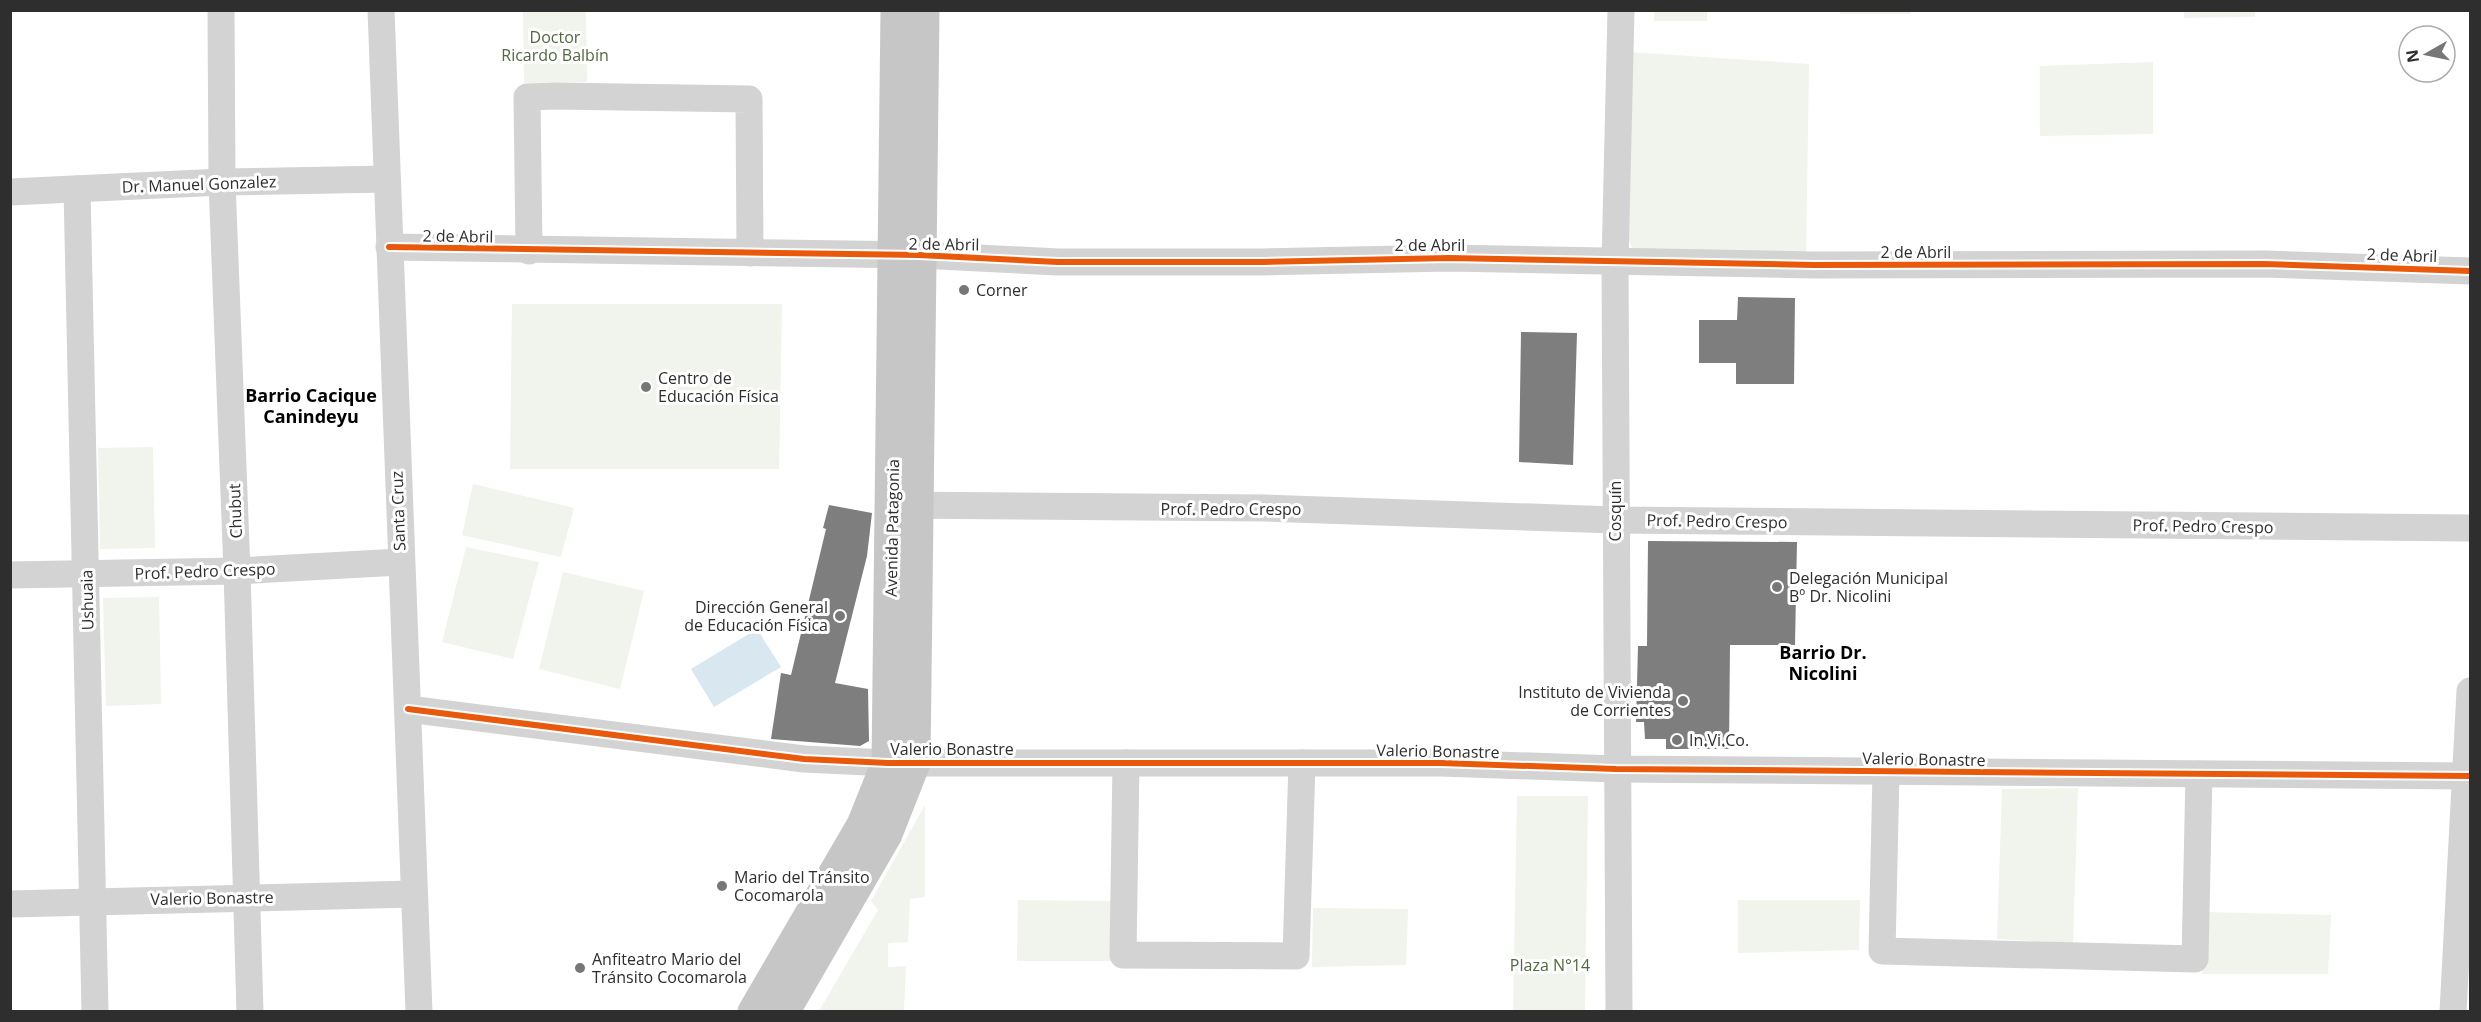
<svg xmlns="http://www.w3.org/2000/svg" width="2481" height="1022" font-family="'Open Sans',sans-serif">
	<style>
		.green { fill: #f0f4ec }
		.water { fill: #d9e7f1 }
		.building { fill: #7e7e7e }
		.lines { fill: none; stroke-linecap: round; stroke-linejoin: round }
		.minor { stroke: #d3d3d3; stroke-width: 27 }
		.major { stroke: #c6c6c6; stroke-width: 33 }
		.cycleway-casing { stroke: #fff; stroke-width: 10 }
		.cycleway { stroke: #e8590c; stroke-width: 6 }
		.poi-dot { fill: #777; stroke: #fff; stroke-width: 2 }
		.labels { text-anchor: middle; stroke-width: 6; stroke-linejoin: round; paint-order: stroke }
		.park-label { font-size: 16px; fill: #50693d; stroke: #fff }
		.street-label { font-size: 16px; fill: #2e2e2e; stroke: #fff }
		.poi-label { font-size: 16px; fill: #2e2e2e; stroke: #fff; text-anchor: start }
		.neighbourhood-label { font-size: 18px; font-weight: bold; fill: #000; stroke: #fff }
	</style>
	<rect width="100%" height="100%" fill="#fff"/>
	<!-- green -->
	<g class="green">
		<polygon points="1841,10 1911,11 1911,14 1840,14"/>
		<polygon points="523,11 586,11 587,82 524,83"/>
		<rect x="1654" y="11" width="53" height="10"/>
		<polygon points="2184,11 2184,10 2255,11 2255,17 2184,18"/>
		<polygon points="1628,52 1809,64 1806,254 1645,253 1632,248 1627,235"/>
		<polygon points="2153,62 2153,134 2040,136 2040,66"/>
		<polygon points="512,304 782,304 779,469 510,469"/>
		<polygon points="153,447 155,548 100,549 98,448"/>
		<polygon points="473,484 574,508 561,557 462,535"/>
		<polygon points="466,547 539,562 513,659 442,642"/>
		<polygon points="563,572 644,591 620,689 539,669"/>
		<polygon points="159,597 161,704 106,706 103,598"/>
		<polygon points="2078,788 2073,943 1997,939 2002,789"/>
		<polygon points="1517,796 1588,796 1585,1011 1513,1011"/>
		<polygon points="925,805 925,897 910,899 908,942 888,943 888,967 906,966 904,1011 819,1011 878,910 871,901"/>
		<polygon points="1018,900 1116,901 1116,961 1017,961"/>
		<polygon points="1738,900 1860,900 1859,950 1738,953"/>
		<polygon points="1313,908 1408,909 1406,965 1312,967"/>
		<polygon points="2204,912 2331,915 2328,974 2202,974"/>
	</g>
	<!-- water -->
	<polygon class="water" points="757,629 781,667 714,707 691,669"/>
	<!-- building -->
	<g class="building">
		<polygon points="1738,297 1795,298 1794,384 1736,384 1736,363 1699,363 1699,320 1737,320"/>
		<polygon points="1521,332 1577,333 1573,465 1519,462"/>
		<polygon points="829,505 872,513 867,556 835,683 868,689 869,741 860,746 771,739 781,673 791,675 826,529 823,528"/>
		<polygon points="1648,541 1797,542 1795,645 1730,645 1729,749 1666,749 1666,739 1645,739 1644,722 1636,722 1638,646 1647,646"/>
	</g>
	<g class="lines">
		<!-- minor -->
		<g class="minor">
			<polyline points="221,10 222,182 237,571 250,1012"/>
			<polyline points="381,10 419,1012"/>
			<polyline points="77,189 95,1012"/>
			<polyline points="10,192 222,182 387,179"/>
			<polyline points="389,247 919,255 1058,262 1264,262 1449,258 1814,265 2264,264 2470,271"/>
			<polyline points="529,251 527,97 556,96 749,99 750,253"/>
			<polyline points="897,505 1265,508 1615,520 2470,528"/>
			<polyline points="10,575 237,571 400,562"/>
			<polyline points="408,709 804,759 888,763 1441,763 1616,769 2470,776"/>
			<polyline points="1126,763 1123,955 1296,956 1302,763"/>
			<polyline points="1886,772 1882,951 2195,959 2199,774"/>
			<polyline points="10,904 413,894"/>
			<polyline points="1619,1012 1615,263 1621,10"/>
			<polyline points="2453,1012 2470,691"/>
		</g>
		<!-- major -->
		<g class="major">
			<polyline points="754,1012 863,825 888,763 897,10"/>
			<polyline points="783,1012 886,834 914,763 923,10"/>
		</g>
		<defs>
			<g id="cycleway">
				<polyline points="389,247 919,255 1058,262 1264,262 1449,258 1814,265 2264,264 2470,271"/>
				<polyline points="408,709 804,759 888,763 1441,763 1616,769 2470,776"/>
			</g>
		</defs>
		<!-- cycleway casing -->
		<use href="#cycleway" class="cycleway-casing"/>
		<!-- cycleway -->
		<use href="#cycleway" class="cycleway"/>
	</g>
	<!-- markers -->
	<g class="poi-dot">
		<circle cx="964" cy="290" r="6"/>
		<circle cx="646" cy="387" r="6"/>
		<circle cx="1777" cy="587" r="6"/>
		<circle cx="840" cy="616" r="6"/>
		<circle cx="1683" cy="701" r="6"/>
		<circle cx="1677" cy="740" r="6"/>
		<circle cx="722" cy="886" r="6"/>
		<circle cx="580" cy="968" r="6"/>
	</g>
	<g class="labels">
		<!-- park labels -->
		<g class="park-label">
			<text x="555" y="43">Doctor<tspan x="555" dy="18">Ricardo Balbín</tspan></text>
			<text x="1550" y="971">Plaza N°14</text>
		</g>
		<!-- street labels -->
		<g class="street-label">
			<text transform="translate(199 184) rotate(-2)" y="6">Dr. Manuel Gonzalez</text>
			<text transform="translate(458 236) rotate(1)" y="6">2 de Abril</text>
			<text transform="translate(944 244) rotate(1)" y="6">2 de Abril</text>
			<text x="1430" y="251">2 de Abril</text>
			<text x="1916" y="258">2 de Abril</text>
			<text transform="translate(2402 255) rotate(2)" y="6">2 de Abril</text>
			<text x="1231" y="515">Prof. Pedro Crespo</text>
			<text transform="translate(235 511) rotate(-92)" y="6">Chubut</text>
			<text transform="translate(398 511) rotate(-92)" y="6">Santa Cruz</text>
			<text transform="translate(1615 511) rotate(-90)" y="6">Cosquín</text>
			<text transform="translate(1717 521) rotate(1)" y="6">Prof. Pedro Crespo</text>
			<text transform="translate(2203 526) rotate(1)" y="6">Prof. Pedro Crespo</text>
			<text transform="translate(892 528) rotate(-89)" y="6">Avenida Patagonia</text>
			<text transform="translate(205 571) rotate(-2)" y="6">Prof. Pedro Crespo</text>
			<text transform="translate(87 600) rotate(-91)" y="6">Ushuaia</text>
			<text x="952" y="755">Valerio Bonastre</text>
			<text transform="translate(1438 751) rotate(1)" y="6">Valerio Bonastre</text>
			<text transform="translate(1924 759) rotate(1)" y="6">Valerio Bonastre</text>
			<text transform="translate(212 898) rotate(-1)" y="6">Valerio Bonastre</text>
		</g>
		<!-- poi labels -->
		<g class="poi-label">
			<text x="976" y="296">Corner</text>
			<text x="658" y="384">Centro de<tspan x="658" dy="18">Educación Física</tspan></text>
			<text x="1789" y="584">Delegación Municipal<tspan x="1789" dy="18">Bº Dr. Nicolini</tspan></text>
			<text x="828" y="613" text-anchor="end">Dirección General<tspan x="828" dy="18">de Educación Física</tspan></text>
			<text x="1671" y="698" text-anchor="end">Instituto de Vivienda<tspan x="1671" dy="18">de Corrientes</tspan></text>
			<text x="1689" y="746">In.Vi.Co.</text>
			<text x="734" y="883">Mario del Tránsito<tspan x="734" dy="18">Cocomarola</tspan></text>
			<text x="592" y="965">Anfiteatro Mario del<tspan x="592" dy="18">Tránsito Cocomarola</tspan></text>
		</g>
		<!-- neighbourhood labels -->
		<g class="neighbourhood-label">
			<text x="311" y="402">Barrio Cacique<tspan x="311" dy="21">Canindeyu</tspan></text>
			<text x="1823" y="659">Barrio Dr.<tspan x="1823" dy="21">Nicolini</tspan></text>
		</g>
	</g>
	<!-- border -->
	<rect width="2481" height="1022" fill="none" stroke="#2e2e2e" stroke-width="24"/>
	<!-- north arrow -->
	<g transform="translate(2427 54) rotate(261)"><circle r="28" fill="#ffffff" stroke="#ababab" stroke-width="1.5"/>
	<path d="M0-4.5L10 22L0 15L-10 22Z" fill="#777777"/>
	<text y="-9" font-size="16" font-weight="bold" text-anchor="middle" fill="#2e2e2e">N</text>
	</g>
</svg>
